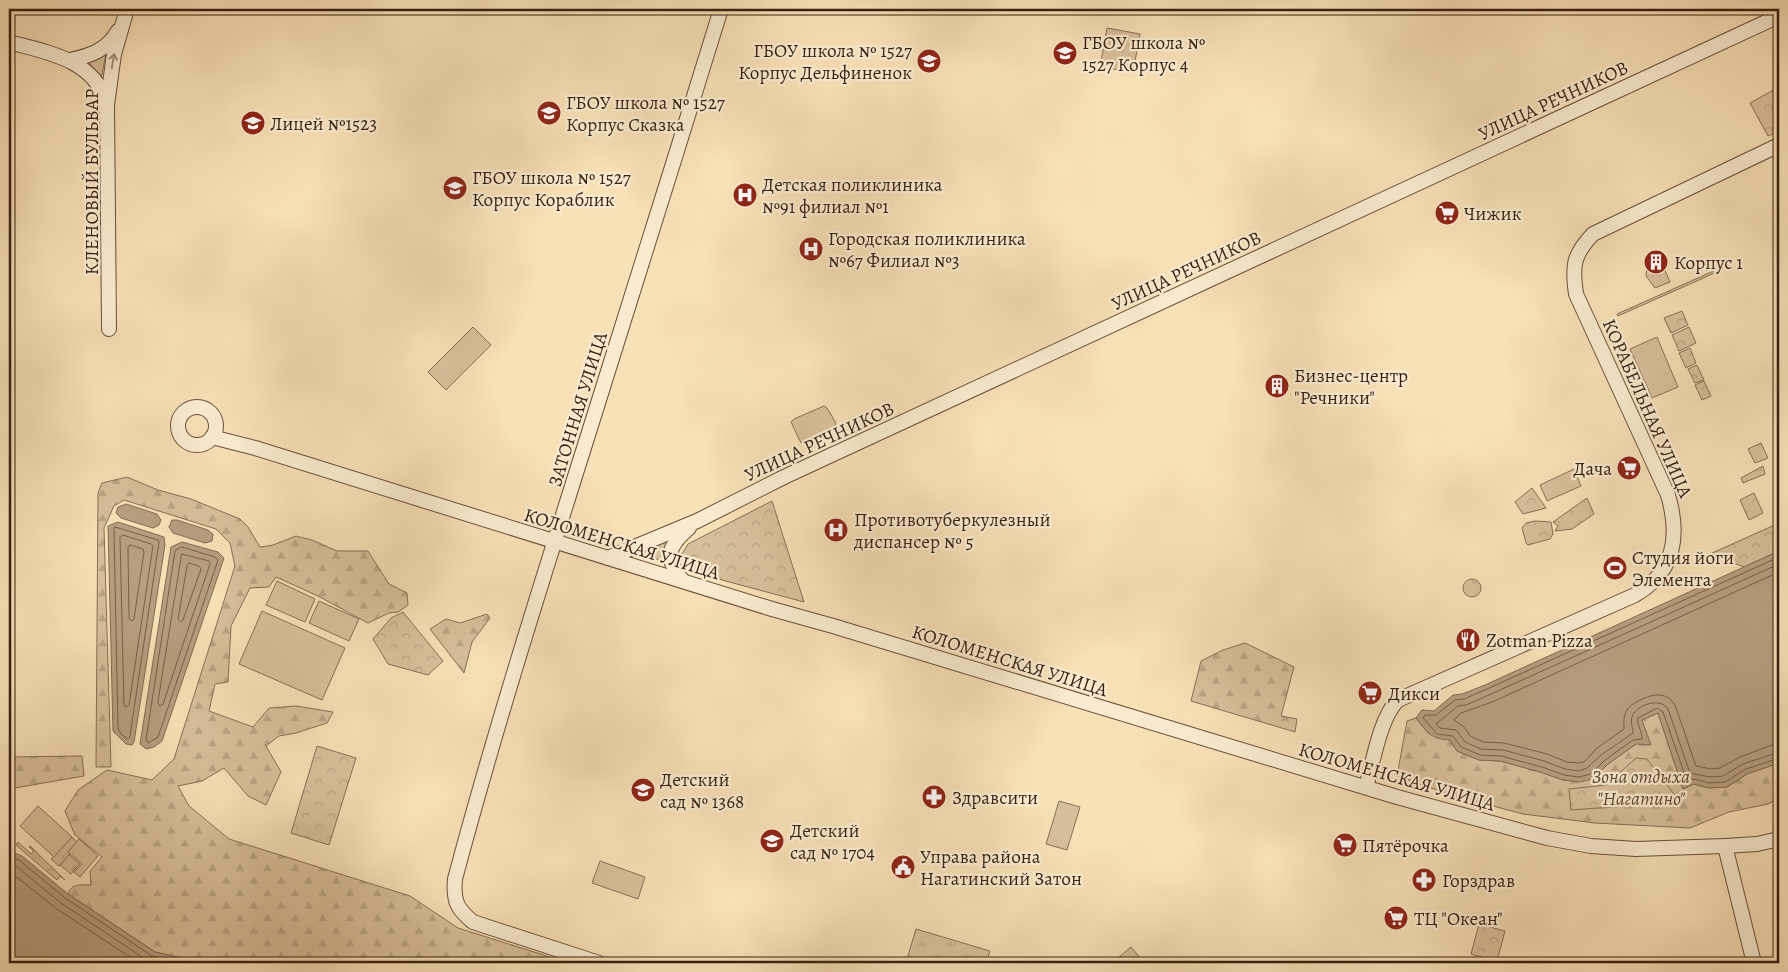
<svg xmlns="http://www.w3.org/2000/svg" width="1788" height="972" font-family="Alegreya,serif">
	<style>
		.grass { fill: url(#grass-tufts); stroke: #886f56 }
		.forest { fill: url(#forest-firs); stroke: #886f56 }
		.park { fill: url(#park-crowns); stroke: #886f56 }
		.pitch { fill: #d8bf9b; stroke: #886f56 }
		.water { fill: #b79e7f; stroke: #856b53 }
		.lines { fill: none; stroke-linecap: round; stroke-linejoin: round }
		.shore { stroke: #785e48; stroke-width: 1 }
		.minor-casing { stroke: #694f3a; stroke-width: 16 }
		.minor { stroke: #faebd0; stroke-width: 14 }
		.oneway { stroke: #a38f7a }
		.labels { text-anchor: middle; stroke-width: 4.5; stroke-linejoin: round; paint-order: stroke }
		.poi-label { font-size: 19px; fill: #391f11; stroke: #faebd0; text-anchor: start }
		.street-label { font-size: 19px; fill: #391f11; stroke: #faebd0 }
		.park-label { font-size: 19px; font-style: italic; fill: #614734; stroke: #faebd0 }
	</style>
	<defs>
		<pattern id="grass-tufts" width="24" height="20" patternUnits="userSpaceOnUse" patternTransform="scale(1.25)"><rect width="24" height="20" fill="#d8bf9b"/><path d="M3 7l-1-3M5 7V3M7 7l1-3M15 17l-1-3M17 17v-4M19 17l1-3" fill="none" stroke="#baa484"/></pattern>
		<pattern id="forest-firs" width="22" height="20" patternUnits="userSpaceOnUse" patternTransform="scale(1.25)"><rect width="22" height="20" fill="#d8bf9b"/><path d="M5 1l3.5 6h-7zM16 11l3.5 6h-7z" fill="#baa484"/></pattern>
		<pattern id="park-crowns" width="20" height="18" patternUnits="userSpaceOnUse" patternTransform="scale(1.25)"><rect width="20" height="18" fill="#d8bf9b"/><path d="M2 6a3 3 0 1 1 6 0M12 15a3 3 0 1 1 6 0" fill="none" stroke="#baa484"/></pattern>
	</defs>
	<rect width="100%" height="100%" fill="#f8e0b7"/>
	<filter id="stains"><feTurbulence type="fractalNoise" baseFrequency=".004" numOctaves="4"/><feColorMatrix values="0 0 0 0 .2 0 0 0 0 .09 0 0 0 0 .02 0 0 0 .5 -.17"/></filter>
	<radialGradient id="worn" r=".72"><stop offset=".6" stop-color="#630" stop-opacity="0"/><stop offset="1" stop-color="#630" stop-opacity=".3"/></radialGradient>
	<!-- grass -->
	<g class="grass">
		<polygon points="100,53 106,54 101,78 90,64 83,61"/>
		<polygon points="1761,443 1768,458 1755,463 1748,449"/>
		<polygon points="1763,466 1765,474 1743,483 1741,478"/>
		<polygon points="671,537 666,562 638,554"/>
		<circle cx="1472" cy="588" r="9"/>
		<polygon points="72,837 77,842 68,852 70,854 59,866 51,859"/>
		<polygon points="18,842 31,854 34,851 29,847 30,846 65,880 60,876 57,880 16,845"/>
		<polygon points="916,929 990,951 986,963 923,963 907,959"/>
	</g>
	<!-- forest -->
	<g class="forest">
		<polygon points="1718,269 1719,271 1618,316 1617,314"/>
		<path d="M127,477l31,13 33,9 49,20 8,8 12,20 13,-2 23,-9 16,4 25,11h31l21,33 18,9 1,12 -10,7 -9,1 -21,10 -50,-27 -42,-19 -7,10 -19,1 -19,38 -3,56 -13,2 -6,27 44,16 16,-19 27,-2 37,6 -6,11 -31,10 -17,3 -13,10 15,26 -15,33 -18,-9 -24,-28 -22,13 -24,5 11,20 40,33 181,57 48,32 111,35h-364l-50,-11 -87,-58c4,-11 12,-9 23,-9l-1,-14 12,-14 -27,-22 -10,-24 13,-21 29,-20 45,10 22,-21 61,-193 -5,-23 -14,-14 -92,-29 -10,6 -10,22 7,239h-15l2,-274 4,-10z"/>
		<polygon points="487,614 490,618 472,642 464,673 430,629 446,619 460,623"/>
		<polygon points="1245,643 1294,667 1281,716 1297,719 1295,732 1191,701 1201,661 1223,650"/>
		<polygon points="1658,713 1683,789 1694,784 1709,788 1727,787 1747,774 1779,763 1779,798 1768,804 1729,812 1690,828 1595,823 1523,814 1448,794 1397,776 1407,721 1416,718 1428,733 1450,740 1457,751 1479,760 1500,761 1540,772 1563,780 1593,779 1608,764 1636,744 1642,720"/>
		<polygon points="82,756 84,776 9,789 9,757"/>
		<polygon points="69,855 80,864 71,874 60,865"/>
	</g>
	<!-- park -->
	<g class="park">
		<polygon points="1779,87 1779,131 1768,136 1750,103"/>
		<polygon points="1660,259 1670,282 1655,288 1646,276 1647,265"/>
		<polygon points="1682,311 1688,325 1671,333 1664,318"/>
		<polygon points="1689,327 1696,343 1679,351 1672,335"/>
		<polygon points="1690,348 1696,363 1686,368 1679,353"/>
		<polygon points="1697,365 1704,380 1695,383 1688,369"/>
		<polygon points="1704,381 1711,396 1702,400 1695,385"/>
		<polygon points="1532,488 1546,508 1523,514 1515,502"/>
		<polygon points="1754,493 1763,513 1749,520 1740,500"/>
		<polygon points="1587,498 1594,514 1572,529 1555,531 1558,526 1553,522"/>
		<polygon points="772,501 804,602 692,572 684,564 682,554 688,544"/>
		<polygon points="1535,521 1551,522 1553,534 1550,539 1528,545 1526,543 1522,528 1526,523"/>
		<polygon points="1779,523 1779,551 1744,567 1710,554"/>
		<polygon points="403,612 443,661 428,675 388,664 373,639 391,618"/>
		<polygon points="317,746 356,758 329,845 291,833"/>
		<polygon points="1636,758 1647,759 1680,802 1571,810 1569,789 1606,785"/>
		<polygon points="1479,924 1505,931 1497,961 1471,954"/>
	</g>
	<!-- pitch -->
	<g class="pitch">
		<polygon points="1107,28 1140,34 1133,72 1100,67"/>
		<polygon points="473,327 491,345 446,390 428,372"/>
		<polygon points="1657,337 1678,387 1652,398 1630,349"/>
		<polygon points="824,406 827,408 836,423 834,428 801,443 791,422 794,419"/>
		<polygon points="1574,469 1581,486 1547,501 1540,485"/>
		<polygon points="277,581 315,599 305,622 266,605"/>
		<polygon points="319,601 359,619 349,641 309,623"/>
		<polygon points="262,611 345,648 322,700 239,664"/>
		<polygon points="1059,801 1080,807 1067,850 1046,844"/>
		<polygon points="38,806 72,837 54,857 20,826"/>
		<polygon points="79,839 98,856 80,877 74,872 82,864 68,852"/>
		<polygon points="600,861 645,877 638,899 592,883"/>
		<polygon points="1131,947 1141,959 1146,958 1153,963 1112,963"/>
	</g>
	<!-- water -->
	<g class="water">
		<polygon points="126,504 157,514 161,520 159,525 153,528 121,518 116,513 118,507"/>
		<polygon points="172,520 177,520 208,530 213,534 212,541 205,543 173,533 169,527"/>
		<polygon points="118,522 164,537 165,545 134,742 132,745 126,744 113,731 108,526"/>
		<polygon points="182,542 218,552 224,558 162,741 154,747 146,749 140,744 171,547"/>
		<path d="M1779,551v212l-32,11 -20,13 -18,1 -15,-4 -11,5 -25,-76 -16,7 9,25 -15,-1 -28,20 -15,15 -13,3 -17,-2 -23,-8 -40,-11 -21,-1 -22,-9 -7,-11c-21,-2 -21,-6 -34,-22l6,-8 12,1 19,-16 9,-1 23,-9z"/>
		<polygon points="9,851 22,856 68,894 155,952 205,963 9,963"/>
	</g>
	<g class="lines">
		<!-- shore -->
		<g class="shore">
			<polygon points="115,527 158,540 159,542 130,736 128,739 121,734 118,728 114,530"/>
			<polygon points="123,535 151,544 153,546 129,705 126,707 124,705 120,538"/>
			<polygon points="130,545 143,549 144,552 134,619 132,621 129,619 128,548"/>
			<polygon points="182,547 215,557 218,560 158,737 148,743 146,740 175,551"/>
			<polygon points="182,554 209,561 210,564 163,704 160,706 158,703"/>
			<path d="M1779,557l-292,132 -23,10 -9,1 -19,15h-11l-2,3 14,16 16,2 8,11 19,8 21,1 41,11 22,8 15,2 12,-3 14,-14 28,-20 9,-1c1,-7 -6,-14 -4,-21l19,-10 6,4 24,69 7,-2 15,4 16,-1 21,-13 33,-11"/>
			<polygon points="189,563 199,566 201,569 183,620 181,622 178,619 187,566"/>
			<path d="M1779,564l-290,131 -23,10 -8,1 -22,18 4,4 16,2 9,12 16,7 22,1 41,11 21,8 14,2 8,-3 14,-13 32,-22c0,-5 -3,-11 -1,-16 3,-11 27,-21 36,-8l22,64 20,4 13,-1 20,-12 36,-12"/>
			<path d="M1779,572l-287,130 -31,11 -7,7 10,7 6,9 13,6 21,1 43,11 20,8 11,1 6,-1 12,-13 28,-20c0,-6 -1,-13 3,-19 3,-5 8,-7 13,-10 13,-6 26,-9 35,5l21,61 15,3 9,-1 20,-11 32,-12 7,-1"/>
			<polyline points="9,856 19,860 65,898 152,956 183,963"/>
			<polyline points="9,863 16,866 61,903 148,961 155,963"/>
			<polyline points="9,871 57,909 139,963"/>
		</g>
		<defs>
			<g id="minor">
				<path d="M9,42c36,10 85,17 97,60"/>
				<path d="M70,60c20,-4 37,-10 48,-29"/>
				<polyline points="109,329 107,105 114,54 127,9"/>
				<circle cx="197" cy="426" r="19"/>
				<polyline points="212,437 255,448 772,609 833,626 1397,797 1547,838 1591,846 1636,849 1725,846 1757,844 1779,839"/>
				<polyline points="608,558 697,521 784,477 1779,16"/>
				<path d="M683,581c-19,-23 -16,-34 6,-53"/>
				<path d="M1366,787c7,-24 14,-70 32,-87l237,-105c40,-23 45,-59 33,-100l-92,-201c-4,-28 -3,-39 17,-60l186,-89"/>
				<polyline points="1725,846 1754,963"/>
				<path d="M599,963l-126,-41c-16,-13 -20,-21 -18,-43 40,-150 87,-298 134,-447 45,-140 88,-282 132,-423"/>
			</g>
		</defs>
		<!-- minor casing -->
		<use href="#minor" class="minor-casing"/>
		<!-- minor -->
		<use href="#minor" class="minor"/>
	</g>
	<!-- one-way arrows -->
	<defs><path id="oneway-shaft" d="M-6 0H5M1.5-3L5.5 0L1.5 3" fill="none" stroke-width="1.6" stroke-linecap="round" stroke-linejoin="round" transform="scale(1.25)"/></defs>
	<use class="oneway" href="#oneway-shaft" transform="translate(113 61) rotate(-80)"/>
	<!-- icons -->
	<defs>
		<symbol id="school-disc" viewBox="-11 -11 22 22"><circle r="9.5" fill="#8f2418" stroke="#faebd0"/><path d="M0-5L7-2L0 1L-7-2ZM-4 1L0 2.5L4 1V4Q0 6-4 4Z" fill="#fff"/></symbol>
		<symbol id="hospital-disc" viewBox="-11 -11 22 22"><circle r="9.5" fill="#8f2418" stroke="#faebd0"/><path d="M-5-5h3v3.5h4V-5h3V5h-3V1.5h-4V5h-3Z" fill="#fff"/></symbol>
		<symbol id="supermarket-disc" viewBox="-11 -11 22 22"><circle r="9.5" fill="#8f2418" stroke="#faebd0"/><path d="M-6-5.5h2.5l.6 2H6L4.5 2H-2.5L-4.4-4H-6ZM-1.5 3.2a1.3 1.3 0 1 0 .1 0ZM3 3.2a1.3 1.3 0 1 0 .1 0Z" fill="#fff"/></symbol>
		<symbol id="building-disc" viewBox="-11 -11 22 22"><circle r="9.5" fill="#8f2418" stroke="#faebd0"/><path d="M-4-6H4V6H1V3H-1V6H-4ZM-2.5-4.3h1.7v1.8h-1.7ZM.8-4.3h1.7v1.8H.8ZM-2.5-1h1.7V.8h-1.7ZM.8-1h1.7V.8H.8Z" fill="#fff"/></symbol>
		<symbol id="stadium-disc" viewBox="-11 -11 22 22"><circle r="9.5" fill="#8f2418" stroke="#faebd0"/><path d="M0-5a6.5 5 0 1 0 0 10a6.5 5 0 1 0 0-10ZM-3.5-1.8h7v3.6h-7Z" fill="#fff"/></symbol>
		<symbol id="restaurant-disc" viewBox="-11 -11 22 22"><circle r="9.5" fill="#8f2418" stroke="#faebd0"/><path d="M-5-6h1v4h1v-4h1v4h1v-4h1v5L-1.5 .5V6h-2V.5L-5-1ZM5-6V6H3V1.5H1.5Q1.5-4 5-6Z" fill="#fff"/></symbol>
		<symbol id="pharmacy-disc" viewBox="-11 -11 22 22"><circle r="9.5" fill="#8f2418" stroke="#faebd0"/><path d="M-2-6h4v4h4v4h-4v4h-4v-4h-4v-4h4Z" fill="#fff"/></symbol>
		<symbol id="civic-disc" viewBox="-11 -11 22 22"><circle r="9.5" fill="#8f2418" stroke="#faebd0"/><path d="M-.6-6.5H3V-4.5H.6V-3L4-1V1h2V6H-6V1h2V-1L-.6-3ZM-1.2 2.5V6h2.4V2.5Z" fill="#fff"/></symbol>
	</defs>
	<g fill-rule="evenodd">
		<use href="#school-disc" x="1051" y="39" width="28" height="28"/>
		<use href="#school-disc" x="915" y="47" width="28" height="28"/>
		<use href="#school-disc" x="535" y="99" width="28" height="28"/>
		<use href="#school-disc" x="239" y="109" width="28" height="28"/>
		<use href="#school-disc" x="441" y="174" width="28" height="28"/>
		<use href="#hospital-disc" x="731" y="181" width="28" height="28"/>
		<use href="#supermarket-disc" x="1433" y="199" width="28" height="28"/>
		<use href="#hospital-disc" x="797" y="235" width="28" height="28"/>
		<use href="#building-disc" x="1642" y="248" width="28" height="28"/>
		<use href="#building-disc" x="1263" y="372" width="28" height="28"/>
		<use href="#supermarket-disc" x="1615" y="454" width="28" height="28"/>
		<use href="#hospital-disc" x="822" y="516" width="28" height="28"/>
		<use href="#stadium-disc" x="1601" y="554" width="28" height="28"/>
		<use href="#restaurant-disc" x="1454" y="626" width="28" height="28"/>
		<use href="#supermarket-disc" x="1356" y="679" width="28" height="28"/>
		<use href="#school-disc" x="629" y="776" width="28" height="28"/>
		<use href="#pharmacy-disc" x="920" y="783" width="28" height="28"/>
		<use href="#school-disc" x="758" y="827" width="28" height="28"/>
		<use href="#supermarket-disc" x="1331" y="831" width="28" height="28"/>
		<use href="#civic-disc" x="889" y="853" width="28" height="28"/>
		<use href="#pharmacy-disc" x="1410" y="866" width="28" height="28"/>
		<use href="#supermarket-disc" x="1382" y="904" width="28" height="28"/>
	</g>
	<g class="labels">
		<!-- poi labels -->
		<g class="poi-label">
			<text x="1082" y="49">ГБОУ школа №<tspan x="1082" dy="22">1527 Корпус 4</tspan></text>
			<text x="912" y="57" text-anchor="end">ГБОУ школа № 1527<tspan x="912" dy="22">Корпус Дельфиненок</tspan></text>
			<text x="566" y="109">ГБОУ школа № 1527<tspan x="566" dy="22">Корпус Сказка</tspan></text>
			<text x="270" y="130">Лицей №1523</text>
			<text x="472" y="184">ГБОУ школа № 1527<tspan x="472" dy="22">Корпус Кораблик</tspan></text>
			<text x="762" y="191">Детская поликлиника<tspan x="762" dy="22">№91 филиал №1</tspan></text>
			<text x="1464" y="220">Чижик</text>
			<text x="828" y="245">Городская поликлиника<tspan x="828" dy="22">№67 Филиал №3</tspan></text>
			<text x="1674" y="269">Корпус 1</text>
			<text x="1294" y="382">Бизнес-центр<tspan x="1294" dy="22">"Речники"</tspan></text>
			<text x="1612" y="475" text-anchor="end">Дача</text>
			<text x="854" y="526">Противотуберкулезный<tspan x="854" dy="22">диспансер № 5</tspan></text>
			<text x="1632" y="564">Студия йоги<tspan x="1632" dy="22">Элемента</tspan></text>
			<text x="1486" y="647">Zotman Pizza</text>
			<text x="1388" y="700">Дикси</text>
			<text x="660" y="786">Детский<tspan x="660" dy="22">сад № 1368</tspan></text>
			<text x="952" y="804">Здравсити</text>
			<text x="790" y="837">Детский<tspan x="790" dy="22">сад № 1704</tspan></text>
			<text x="1362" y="852">Пятёрочка</text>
			<text x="920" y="863">Управа района<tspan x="920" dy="22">Нагатинский Затон</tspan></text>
			<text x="1442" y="887">Горздрав</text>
			<text x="1414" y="925">ТЦ "Океан"</text>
		</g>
		<!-- street labels -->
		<g class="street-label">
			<text transform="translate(1553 100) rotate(-25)" y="7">УЛИЦА РЕЧНИКОВ</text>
			<text transform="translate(91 182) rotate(-90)" y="7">КЛЕНОВЫЙ БУЛЬВАР</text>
			<text transform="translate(1186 270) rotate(-25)" y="7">УЛИЦА РЕЧНИКОВ</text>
			<text transform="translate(1648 408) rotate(66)" y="7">КОРАБЕЛЬНАЯ УЛИЦА</text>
			<text transform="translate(577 409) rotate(-73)" y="7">ЗАТОННАЯ УЛИЦА</text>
			<text transform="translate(819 441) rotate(-25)" y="7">УЛИЦА РЕЧНИКОВ</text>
			<text transform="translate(622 543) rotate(17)" y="7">КОЛОМЕНСКАЯ УЛИЦА</text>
			<text transform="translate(1010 660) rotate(17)" y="7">КОЛОМЕНСКАЯ УЛИЦА</text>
			<text transform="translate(1397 776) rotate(16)" y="7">КОЛОМЕНСКАЯ УЛИЦА</text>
		</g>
		<!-- park labels -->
		<g class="park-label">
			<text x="1641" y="783">Зона отдыха<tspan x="1641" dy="22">"Нагатино"</tspan></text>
		</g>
	</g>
	<!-- margin -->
	<rect width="1788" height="972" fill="none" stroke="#f8e0b7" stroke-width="30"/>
	<rect x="10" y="10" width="1768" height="952" fill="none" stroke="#391f11" stroke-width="2.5"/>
	<rect x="15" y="15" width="1758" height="942" fill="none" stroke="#391f11"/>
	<rect width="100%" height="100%" filter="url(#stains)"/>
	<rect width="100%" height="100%" fill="url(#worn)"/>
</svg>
